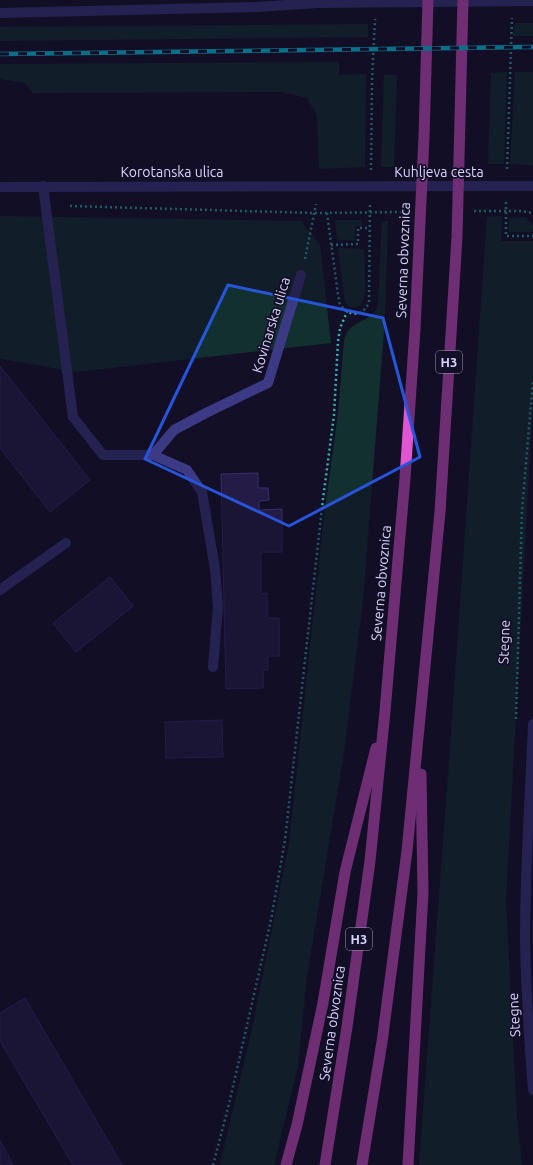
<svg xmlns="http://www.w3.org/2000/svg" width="533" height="1165" font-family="Ubuntu,sans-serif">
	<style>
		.green { fill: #12302f }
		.building { fill: #241b47; stroke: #3b2d73 }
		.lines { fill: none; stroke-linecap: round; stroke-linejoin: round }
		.path { stroke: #2fb8b0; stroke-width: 2.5; stroke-dasharray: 2 3; stroke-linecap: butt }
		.service { stroke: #3d3a85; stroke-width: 10 }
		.minor { stroke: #3d3a85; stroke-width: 10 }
		.tertiary { stroke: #3d3a85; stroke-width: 10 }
		.trunk { stroke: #e055d1; stroke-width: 11 }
		.rail-casing { stroke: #00e5ff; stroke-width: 4.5 }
		.rail { stroke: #130f26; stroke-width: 3; stroke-dasharray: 9; stroke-linecap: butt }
		.marked { fill: none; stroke: #2655da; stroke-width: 3; stroke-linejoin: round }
		.labels { text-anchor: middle; stroke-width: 3.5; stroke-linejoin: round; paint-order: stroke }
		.shield { fill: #130f26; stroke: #9e99be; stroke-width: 1 }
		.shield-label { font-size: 13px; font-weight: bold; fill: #d9d4ff }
		.street-label { font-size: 14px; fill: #d9d4ff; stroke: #130f26 }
	</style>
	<rect width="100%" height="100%" fill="#130f26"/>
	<!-- green -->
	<g class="green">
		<polygon points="515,23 533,23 533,36 513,36"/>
		<polygon points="368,24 368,37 0,41 0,27"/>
		<polygon points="339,62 339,75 366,74 365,167 319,169 317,115 307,98 281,92 33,93 25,83 0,79 0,64"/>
		<polygon points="507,72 504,164 488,164 491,73"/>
		<polygon points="515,72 533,72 533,165 510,164"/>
		<polygon points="384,75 397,75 394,167 381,167"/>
		<polygon points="0,216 301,221 320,245 331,343 76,372 2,359 0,359"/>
		<polygon points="502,216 501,241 533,241 533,396 506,901 517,1117 522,1165 419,1165 449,762 487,217"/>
		<polygon points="526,217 533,226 533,232 509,232 509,218"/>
		<polygon points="335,220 362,220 361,226 355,226 355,241 339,240 337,238"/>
		<path d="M382,221h6l-3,98 -22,281 -20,159 -36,217 -9,90 -24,99h-54l33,-141 36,-180 35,-328 14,-103 6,-72c1,-5 2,-8 6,-12 9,-10 23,-8 28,-25z"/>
		<path d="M341,248l23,1c0,12 3,42 -1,52 -1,3 -3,5 -7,6 -5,1 -8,-1 -11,-5l-7,-53z"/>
	</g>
	<!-- building -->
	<g class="building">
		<polygon points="0,366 90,480 50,512 0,448"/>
		<polygon points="258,473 258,488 268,488 269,500 259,501 259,510 282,509 282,552 261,552 261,594 267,593 267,618 279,618 279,656 268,656 268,670 263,670 263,688 226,689 221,474"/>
		<polygon points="110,577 133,606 76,652 53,623"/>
		<polygon points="222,720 223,757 166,758 165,722"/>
		<polygon points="25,998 122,1165 73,1165 0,1041 0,1013"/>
		<polygon points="0,1140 13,1165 0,1165"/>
	</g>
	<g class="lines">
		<!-- path -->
		<g class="path">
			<polyline points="507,169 512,18"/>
			<polyline points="371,170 372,80 375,19"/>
			<polyline points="506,202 506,236 533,236"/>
			<polyline points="70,206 314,213 403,212"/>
			<polyline points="474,211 521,211 533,213"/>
			<path d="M327,213l12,89c7,15 24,16 30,0l1,-99"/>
			<polyline points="331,245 358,244 358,228 370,228"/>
			<polyline points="305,259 316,204"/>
			<polyline points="516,719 522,510 533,380"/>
			<polyline points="213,1165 229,1104 271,920 285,840 323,499 334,415 338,341 340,328 347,312"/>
		</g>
		<!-- service -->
		<g class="service">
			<polyline points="43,186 73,417 103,455 153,455 174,430 206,413 268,383 301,275"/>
			<polyline points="153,455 187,470 202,492 215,569 218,606 213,667"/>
			<polyline points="0,590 66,543"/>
		</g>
		<!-- minor -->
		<path class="minor" d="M533,724c-3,72 -8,143 -8,215 1,51 4,101 8,151"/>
		<!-- tertiary -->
		<g class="tertiary">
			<polyline points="0,13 257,7 317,3 533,1"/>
			<polyline points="0,187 533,186"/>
		</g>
		<!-- trunk -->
		<g class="trunk">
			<polyline points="286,1165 297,1125 323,1003 345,872 376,748"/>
			<polyline points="325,1165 347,1027 370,861 385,711 405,478 415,329 424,137 428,0"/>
			<polyline points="362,1165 382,1042 407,851 440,512 457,237 463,0"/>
			<polyline points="408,1165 423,893 421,774"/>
		</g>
		<defs>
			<polyline id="rail" points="0,54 533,47"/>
		</defs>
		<!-- rail casing -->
		<use href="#rail" class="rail-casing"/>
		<!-- rail -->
		<use href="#rail" class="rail"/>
	</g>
	<!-- marked area -->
	<path d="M0 0H533V1165H0ZM228,285l155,33 37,139 -131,69 -144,-67z" fill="#130f26" fill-opacity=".55" fill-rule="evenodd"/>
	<path class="marked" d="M228,285l155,33 37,139 -131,69 -144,-67z"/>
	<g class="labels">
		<!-- shield labels -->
		<g class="shield">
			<rect x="436" y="351" width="26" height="22" rx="3"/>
			<rect x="346" y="928" width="26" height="22" rx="3"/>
		</g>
		<g class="shield-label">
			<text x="449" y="367">H3</text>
			<text x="359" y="944">H3</text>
		</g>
		<!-- street labels -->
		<g class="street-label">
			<text x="172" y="177">Korotanska ulica</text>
			<text x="439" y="177">Kuhljeva cesta</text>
			<text transform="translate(403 260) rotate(-88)" y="5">Severna obvoznica</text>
			<text transform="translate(271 325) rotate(-73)" y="5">Kovinarska ulica</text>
			<text transform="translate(381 583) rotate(-85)" y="5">Severna obvoznica</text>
			<text transform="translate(504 642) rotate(-88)" y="5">Stegne</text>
			<text transform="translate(514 1015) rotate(-93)" y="5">Stegne</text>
			<text transform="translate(332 1023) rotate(-82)" y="5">Severna obvoznica</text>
		</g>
	</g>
</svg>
